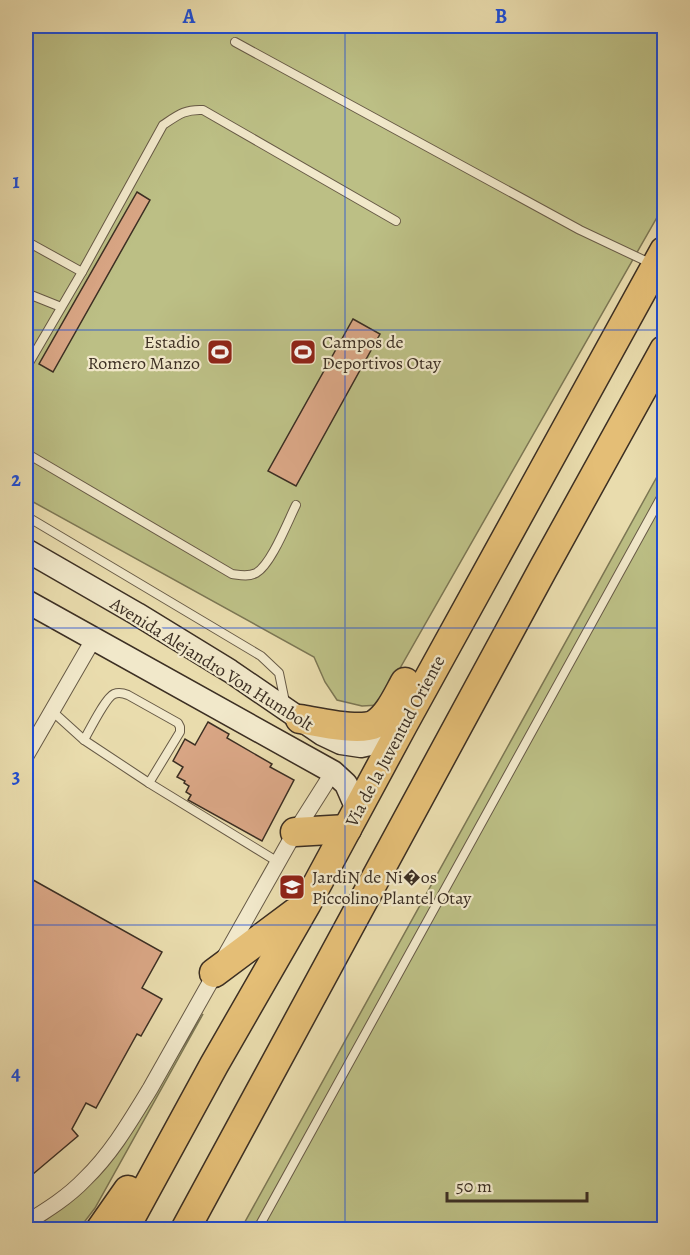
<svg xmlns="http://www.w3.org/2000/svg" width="690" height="1255" font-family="Alegreya,serif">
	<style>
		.green { fill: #bcbf85; stroke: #7c7754; stroke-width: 1.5 }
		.building { fill: #d9a685; stroke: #3c2f23; stroke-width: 1.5 }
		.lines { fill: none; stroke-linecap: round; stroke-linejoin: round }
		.lane-casing { stroke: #675a46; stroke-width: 10 }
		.street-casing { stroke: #675a46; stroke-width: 17 }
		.secondary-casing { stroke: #3c2f23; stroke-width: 25 }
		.highway-casing { stroke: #3c2f23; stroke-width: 31 }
		.lane { stroke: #f1e8ca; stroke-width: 8 }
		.street { stroke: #f1e8ca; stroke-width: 15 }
		.secondary { stroke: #f1e8ca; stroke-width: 22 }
		.highway { stroke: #e4be76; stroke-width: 28 }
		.grid { fill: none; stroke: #1d4ed8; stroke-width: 1.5; stroke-opacity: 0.55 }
		.labels { text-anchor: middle; stroke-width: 4.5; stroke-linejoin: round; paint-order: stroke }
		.poi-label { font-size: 18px; fill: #3c2f23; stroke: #f1e8ca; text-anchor: start }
		.street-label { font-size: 18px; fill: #3c2f23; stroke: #f1e8ca }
		.neatline { fill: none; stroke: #1d4ed8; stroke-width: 2 }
		.grid-label { font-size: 20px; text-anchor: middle; font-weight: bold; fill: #1d4ed8 }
	</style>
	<rect width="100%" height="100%" fill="#e9dcad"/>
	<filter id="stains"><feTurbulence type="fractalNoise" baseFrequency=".00333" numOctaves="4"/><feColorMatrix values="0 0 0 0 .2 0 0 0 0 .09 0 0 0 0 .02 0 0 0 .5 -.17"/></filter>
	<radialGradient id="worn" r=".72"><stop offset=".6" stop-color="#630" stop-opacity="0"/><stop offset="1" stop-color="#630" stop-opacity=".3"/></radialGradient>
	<!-- green -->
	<g class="green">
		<polygon points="26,26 664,26 664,205 379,705 362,706 337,700 325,682 314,657 26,498"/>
		<polygon points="664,464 664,1229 241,1229"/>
		<polygon points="203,1014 95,1208 79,1229 32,1230 62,1208 125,1140"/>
	</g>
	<!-- building -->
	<g class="building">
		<polygon points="137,192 150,200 53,372 39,364"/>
		<polygon points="353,319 380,334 296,486 268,471"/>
		<polygon points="208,722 229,734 227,738 272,764 270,767 294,780 262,841 188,800 191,795 186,792 189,786 184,783 185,781 177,777 183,767 173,761 185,739 195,745"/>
		<polygon points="26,876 162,952 142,988 162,999 141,1036 137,1034 96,1108 86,1103 72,1129 78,1136 26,1180"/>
	</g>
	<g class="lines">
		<defs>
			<g id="lane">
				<polyline points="235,42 580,230 652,264"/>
				<path d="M26,241l56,31 81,-147c15,-10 22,-16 40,-15l193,111"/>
				<polyline points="26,293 61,307"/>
				<polyline points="26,368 82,272"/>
				<path d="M26,453l206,121c8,1 16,3 24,-1 15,-8 32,-52 40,-68"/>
				<polyline points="26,516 261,656 279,673 285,702"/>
				<polyline points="52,711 84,740 149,783 278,862"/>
				<path d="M84,740c5,-9 22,-43 30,-46 5,-2 9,-1 14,1l50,28 2,4v5l-31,51"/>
				<polyline points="257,1230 664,492"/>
			</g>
			<g id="street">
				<polyline points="26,756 93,640"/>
				<path d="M26,1223c21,-13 42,-26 59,-44 27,-26 46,-59 65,-90l145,-257 38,-60"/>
			</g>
			<g id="secondary">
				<polyline points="26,550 137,614 230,671 322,734 341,743 361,746 379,742 401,726"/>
				<polyline points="26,601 333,772 346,784 357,809"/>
			</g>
			<g id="highway">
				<path d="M300,719c18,3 59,13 75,5 14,-9 22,-28 30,-42"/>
				<polyline points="295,832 347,829"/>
				<polyline points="214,973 296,912"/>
				<polyline points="100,1230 128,1190"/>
				<polyline points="124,1230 214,1065 307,903 403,725 664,251"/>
				<polyline points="185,1230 543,569 664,350"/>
			</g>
		</defs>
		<!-- lane casing -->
		<use href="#lane" class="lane-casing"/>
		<!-- street casing -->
		<use href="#street" class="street-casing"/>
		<!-- secondary casing -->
		<use href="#secondary" class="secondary-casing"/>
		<!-- highway casing -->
		<use href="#highway" class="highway-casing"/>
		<!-- lane -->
		<use href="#lane" class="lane"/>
		<!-- street -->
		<use href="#street" class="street"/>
		<!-- secondary -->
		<use href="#secondary" class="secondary"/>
		<!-- highway -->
		<use href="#highway" class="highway"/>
	</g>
	<!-- grid -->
	<path class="grid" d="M345,26v1204M26,330h638M26,628h638M26,925h638"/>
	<!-- icons -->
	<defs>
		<symbol id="stadium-square" viewBox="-11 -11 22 22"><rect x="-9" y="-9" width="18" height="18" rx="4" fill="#8f2418" stroke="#f1e8ca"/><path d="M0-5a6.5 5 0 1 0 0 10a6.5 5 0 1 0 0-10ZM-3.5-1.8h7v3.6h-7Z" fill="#fff"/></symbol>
		<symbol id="school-square" viewBox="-11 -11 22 22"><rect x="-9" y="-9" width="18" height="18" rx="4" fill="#8f2418" stroke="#f1e8ca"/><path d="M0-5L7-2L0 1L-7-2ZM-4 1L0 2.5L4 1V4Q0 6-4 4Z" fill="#fff"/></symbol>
	</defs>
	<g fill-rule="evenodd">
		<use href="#stadium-square" x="205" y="337" width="30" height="30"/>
		<use href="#stadium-square" x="288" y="337" width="30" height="30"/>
		<use href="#school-square" x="277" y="872" width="30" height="30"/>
	</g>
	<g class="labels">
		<!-- poi labels -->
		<g class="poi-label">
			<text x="200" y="348" text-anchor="end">Estadio<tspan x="200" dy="21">Romero Manzo</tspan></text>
			<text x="322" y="348">Campos de<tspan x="322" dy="21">Deportivos Otay</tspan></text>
			<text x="312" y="883">JardiN de Ni�os<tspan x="312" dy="21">Piccolino Plantel Otay</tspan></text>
		</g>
		<!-- street labels -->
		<g class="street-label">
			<text transform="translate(212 664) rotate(32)" y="6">Avenida Alejandro Von Humbolt</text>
			<text transform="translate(395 741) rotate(-62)" y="6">Via de la Juventud Oriente</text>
		</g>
	</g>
	<!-- margin -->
	<rect width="690" height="1255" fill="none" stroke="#e9dcad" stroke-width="66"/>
	<!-- scale -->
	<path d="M447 1192v9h140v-9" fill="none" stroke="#3c2f23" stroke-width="3"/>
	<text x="456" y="1192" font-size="18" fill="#3c2f23" stroke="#f1e8ca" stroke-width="4.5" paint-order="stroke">50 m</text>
	<rect x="33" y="33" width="624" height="1189" class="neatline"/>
	<g class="grid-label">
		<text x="189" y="23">A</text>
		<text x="501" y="23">B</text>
		<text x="16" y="188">1</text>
		<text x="16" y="486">2</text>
		<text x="16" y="783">3</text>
		<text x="16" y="1080">4</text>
	</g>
	<rect width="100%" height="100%" filter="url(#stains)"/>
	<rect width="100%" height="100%" fill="url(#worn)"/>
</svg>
